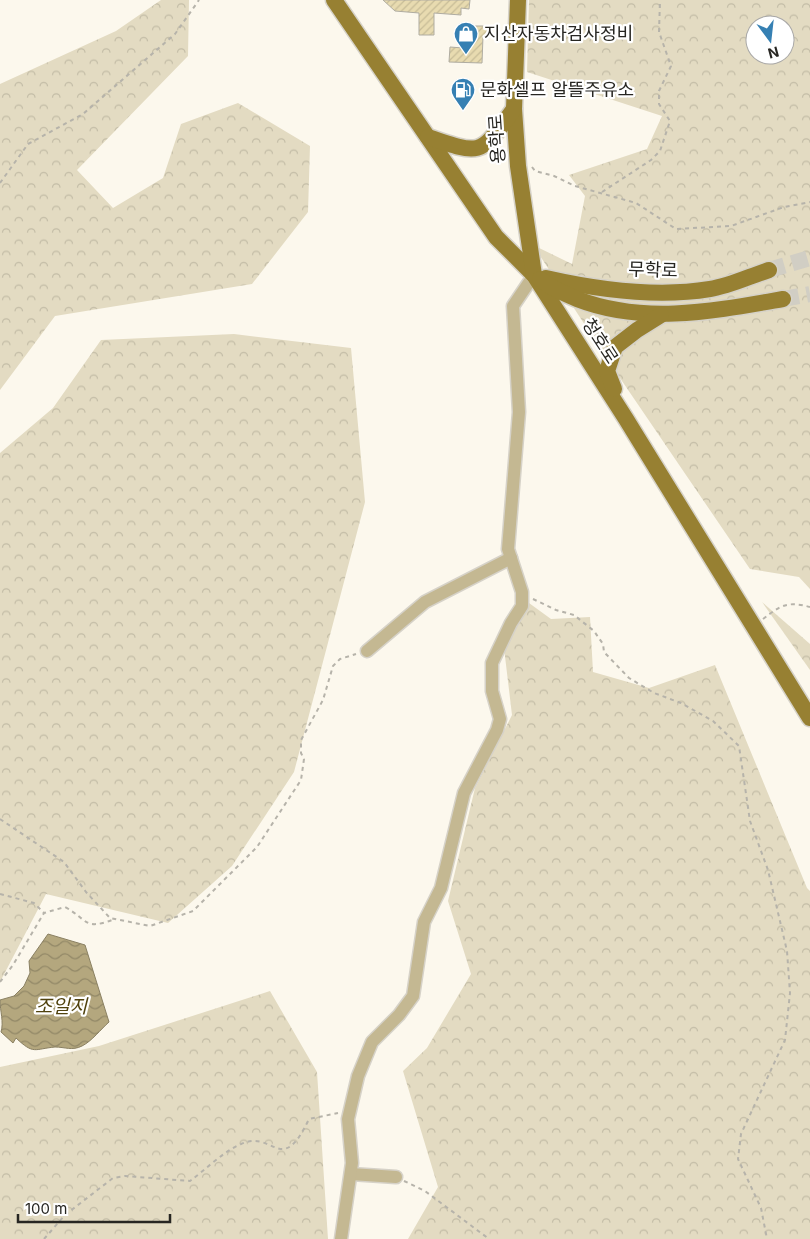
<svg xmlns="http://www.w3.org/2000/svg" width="810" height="1239" font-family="Inter,'Noto Sans KR',sans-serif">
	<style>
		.forest { fill: url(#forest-crowns); fill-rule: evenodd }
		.water { fill: url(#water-waves); stroke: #8a8062 }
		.building { fill: url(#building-hatch); stroke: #afaca1 }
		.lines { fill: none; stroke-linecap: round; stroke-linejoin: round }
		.major-tunnel { stroke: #d1cec4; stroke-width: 16; stroke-dasharray: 16 8; stroke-linecap: butt }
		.minor-casing { stroke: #d6d2c8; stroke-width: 15 }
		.major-casing { stroke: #d6d2c8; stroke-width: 19 }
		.path { stroke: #b6b3aa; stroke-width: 2; stroke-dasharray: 4 4; stroke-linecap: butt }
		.minor { stroke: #c4b892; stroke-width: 12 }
		.major { stroke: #978032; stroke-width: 16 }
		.labels { text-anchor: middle; stroke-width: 4.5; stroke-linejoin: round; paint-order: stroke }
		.poi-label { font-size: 18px; fill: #272622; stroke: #fff; text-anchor: start }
		.street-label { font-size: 18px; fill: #272622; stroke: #fff }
		.water-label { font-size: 19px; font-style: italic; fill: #50420e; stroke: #fff }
	</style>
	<defs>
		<pattern id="forest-crowns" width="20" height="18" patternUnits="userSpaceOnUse" patternTransform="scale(1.25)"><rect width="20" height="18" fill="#e3dbc2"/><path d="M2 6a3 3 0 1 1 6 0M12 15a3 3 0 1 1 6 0" fill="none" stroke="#c3bca6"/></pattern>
		<pattern id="water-waves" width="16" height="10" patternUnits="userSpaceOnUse" patternTransform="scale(1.25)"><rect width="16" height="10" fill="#b4a77e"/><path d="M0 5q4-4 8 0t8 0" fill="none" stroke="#928867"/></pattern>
		<pattern id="building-hatch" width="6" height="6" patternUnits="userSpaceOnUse" patternTransform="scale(1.25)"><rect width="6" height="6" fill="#e8dbb0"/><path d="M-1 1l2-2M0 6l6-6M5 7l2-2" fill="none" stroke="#c7bc97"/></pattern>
	</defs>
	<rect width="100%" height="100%" fill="#fcf8ed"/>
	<!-- forest -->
	<g class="forest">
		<polygon points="161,0 189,0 188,56 77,170 113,208 163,178 181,124 238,103 310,146 308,212 252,284 55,316 0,390 0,84 116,31"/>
		<path d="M529,0h281v589l-11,-12 -49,-8 -143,-210 -74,-114 39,19 13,-68 -16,-21 78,-26 15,-33 -135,-44zM755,25h30v30h-30z"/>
		<polygon points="234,334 351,348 365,502 294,772 232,866 168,923 46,894 0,982 0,453 53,408 101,340"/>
		<polygon points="762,602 810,644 810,670"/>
		<polygon points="529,603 551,619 590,617 593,672 649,688 715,665 807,888 810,891 810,1239 408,1239 438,1187 403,1071 427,1048 471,974 448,901 475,788 512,715 504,648"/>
		<polygon points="270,991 317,1072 328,1239 0,1239 0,1067 99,1046"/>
	</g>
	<!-- water -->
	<path class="water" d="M48,934l37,11 24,77c-8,7 -17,19 -27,24 -10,5 -17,1 -27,1 -21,2 -21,8 -39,-9l-3,5 -12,-11c3,-10 -1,-21 -1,-32l14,-4 10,-10 6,-13 -1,-12z"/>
	<!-- building -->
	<g class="building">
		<polygon points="383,0 470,0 469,9 461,8 461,15 434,13 434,35 419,35 419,13 395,11"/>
		<polygon points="463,26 492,26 492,36 483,36 482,63 449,62 450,47 463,48"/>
	</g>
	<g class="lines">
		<!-- major-tunnel -->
		<g class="major-tunnel">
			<polyline points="769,270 810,258"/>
			<polyline points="783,299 810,294"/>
		</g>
		<defs>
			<g id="minor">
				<polyline points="367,651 425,602 511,558"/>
				<polyline points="351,1174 396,1177"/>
				<polyline points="341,1239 352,1163 348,1119 358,1076 372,1042 399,1015 413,996 424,922 441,888 464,793 497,730 500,719 492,691 492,663 511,623 522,606 522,592 508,549 519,412 513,306 534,275"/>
			</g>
			<g id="major">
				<polyline points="334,0 496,237 534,275 626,419 810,718"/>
				<polyline points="518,0 514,109 518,166 534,275"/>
				<path d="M428,137c55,19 52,18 86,-28"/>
				<path d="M546,278c53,12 110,20 164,11 20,-3 40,-13 59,-19"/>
				<path d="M540,279c11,10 24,14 37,20 67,26 137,12 206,0"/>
				<polyline points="614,389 607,371 615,347 637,330 661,315"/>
			</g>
		</defs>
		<!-- minor casing -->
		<use href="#minor" class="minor-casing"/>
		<!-- major casing -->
		<use href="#major" class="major-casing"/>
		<!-- path -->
		<g class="path">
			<polyline points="532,167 535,171 554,176 575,186 636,203 676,229 731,226 784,207 810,202"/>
			<polyline points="0,183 28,144 83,114 175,34 199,0"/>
			<polyline points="602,192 651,160 660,151 670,121 659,104 659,91 671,66 659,32 660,0"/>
			<polyline points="533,599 556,610 574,615 594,631 603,644 604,652 629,678 654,693 681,703 713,721 739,746 750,821 768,870 787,951 790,993 785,1040 741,1134 738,1159 761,1208 767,1239"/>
			<path d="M763,619c18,-14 24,-18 47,-12"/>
			<polyline points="0,819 64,862 86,892 110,918 150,926 193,911 257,847 301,780 304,759 301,753 301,740 323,700 333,666 340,659 356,654"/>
			<polyline points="0,894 34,903 44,913"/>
			<path d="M0,982l13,-17 31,-52 21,-6c24,13 18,24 50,12"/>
			<polyline points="404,1181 425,1191 489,1239"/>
			<path d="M44,1239l21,-24 48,-37 12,-2 65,5c15,-11 34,-30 51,-37 33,-15 40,34 68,-25l29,-6"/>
		</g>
		<!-- minor -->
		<use href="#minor" class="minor"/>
		<!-- major -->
		<use href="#major" class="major"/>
	</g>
	<!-- icons -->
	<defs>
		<symbol id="shop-pin" viewBox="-11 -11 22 30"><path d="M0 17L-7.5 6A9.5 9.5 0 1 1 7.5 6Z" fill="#3680b3" stroke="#fff"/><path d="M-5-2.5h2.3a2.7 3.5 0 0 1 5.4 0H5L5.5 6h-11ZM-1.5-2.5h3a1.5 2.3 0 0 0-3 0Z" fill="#fff"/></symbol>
		<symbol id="fuel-pin" viewBox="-11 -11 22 30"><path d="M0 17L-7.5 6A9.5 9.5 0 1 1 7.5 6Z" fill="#3680b3" stroke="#fff"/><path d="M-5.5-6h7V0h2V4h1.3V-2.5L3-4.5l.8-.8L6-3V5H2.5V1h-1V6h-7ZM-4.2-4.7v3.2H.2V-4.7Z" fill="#fff"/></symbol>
	</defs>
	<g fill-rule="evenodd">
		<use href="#shop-pin" x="452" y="20" width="28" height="38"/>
		<use href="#fuel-pin" x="449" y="76" width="28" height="38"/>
	</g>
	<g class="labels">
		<!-- poi labels -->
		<g class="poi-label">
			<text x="484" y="40">지산자동차검사정비</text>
			<text x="480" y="96">문화셀프 알뜰주유소</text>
		</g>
		<!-- street labels -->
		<g class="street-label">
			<text transform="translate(497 139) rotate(-94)" y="6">용학로</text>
			<text transform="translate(653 270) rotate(2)" y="6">무학로</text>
			<text transform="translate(600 341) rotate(57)" y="6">청호로</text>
		</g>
		<!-- water labels -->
		<g class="water-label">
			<text x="61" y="1013">조일지</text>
		</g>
	</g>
	<!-- north arrow -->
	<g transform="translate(770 40) rotate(165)"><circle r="24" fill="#ffffff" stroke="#a9a8a7"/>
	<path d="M0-4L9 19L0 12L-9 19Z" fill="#3680b3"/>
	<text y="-8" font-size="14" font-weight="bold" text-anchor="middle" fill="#272622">N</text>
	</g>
	<!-- scale -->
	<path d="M18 1214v8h152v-8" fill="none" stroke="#272622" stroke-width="2.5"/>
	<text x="25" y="1214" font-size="15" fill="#272622" stroke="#ffffff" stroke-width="4" paint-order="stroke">100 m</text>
</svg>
